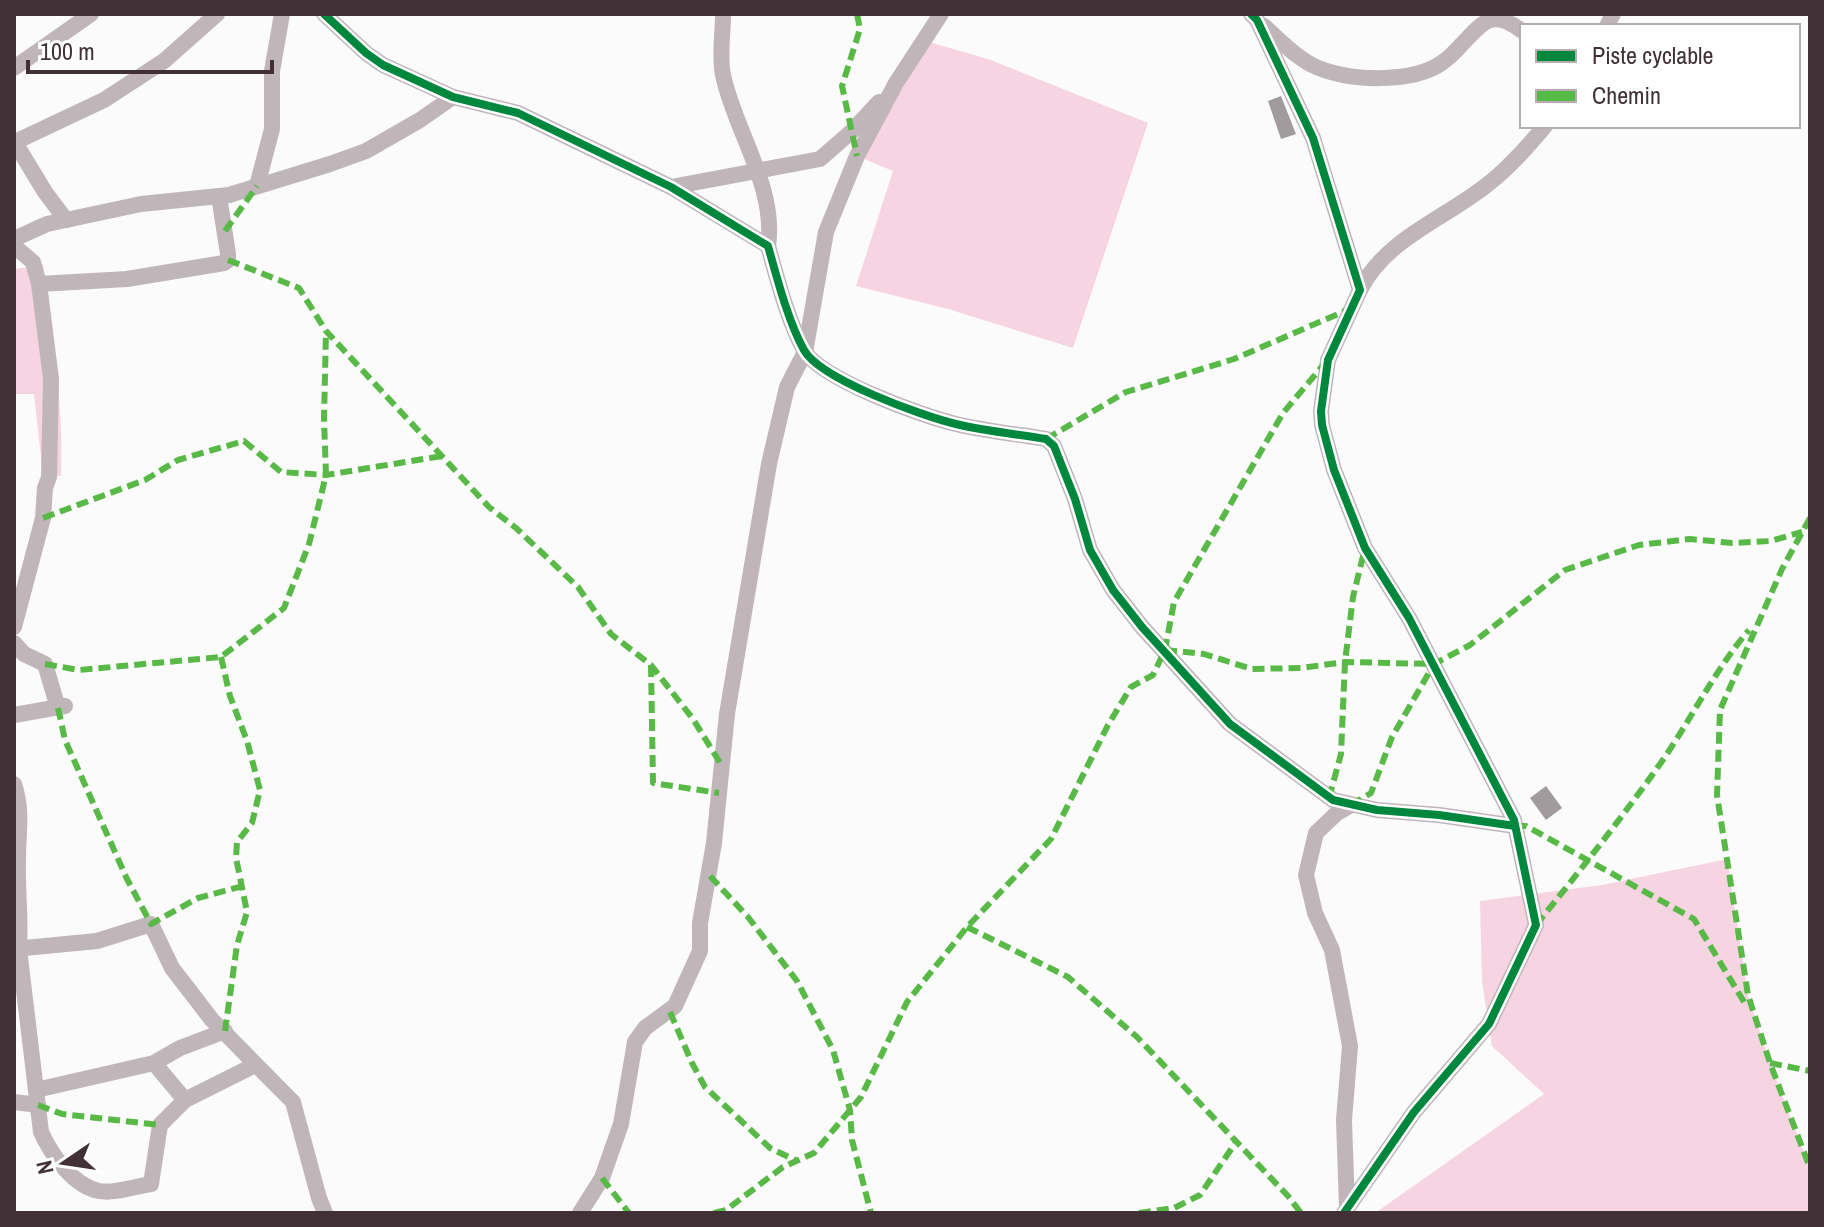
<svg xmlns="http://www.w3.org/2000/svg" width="1824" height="1227" font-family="'Archivo Narrow',sans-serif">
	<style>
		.green { fill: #f7d4e1 }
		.building { fill: #a19b9d }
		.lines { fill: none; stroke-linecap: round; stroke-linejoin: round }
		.street { stroke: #c0b6ba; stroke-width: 16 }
		.quiet { stroke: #58b947; stroke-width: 6; stroke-dasharray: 12 6; stroke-linecap: butt }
		.cycleway-casing { stroke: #fff; stroke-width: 13 }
		.cycleway { stroke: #00873e; stroke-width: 8 }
	</style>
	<rect width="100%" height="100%" fill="#fbfbfb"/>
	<!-- green -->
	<g class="green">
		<polygon points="922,40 988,59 1148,123 1073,348 948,309 856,286 893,171 857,156"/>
		<path d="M43,265c9,70 21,140 18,211l-18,-1 -9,-81h-20v-125z"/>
		<polygon points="1727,859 1748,995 1770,1063 1810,1168 1810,1213 1375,1213 1544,1094 1492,1046 1482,982 1480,901 1602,885"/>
	</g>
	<!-- building -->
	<g class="building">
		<polygon points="1281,96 1296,134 1281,139 1268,101"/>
		<polygon points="1546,786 1562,808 1546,820 1530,798"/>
	</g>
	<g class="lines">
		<!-- street -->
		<g class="street">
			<path d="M324,14l42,39 17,12 70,32 65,16 153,74 97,59c9,32 20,75 36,104 16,29 118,66 152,74 29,7 60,10 90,15l8,7 21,53 15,51 23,40 29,37 88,97 103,76 44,10 62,5 76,11"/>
			<path d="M723,14c0,20 -4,42 0,61 11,54 54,113 45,171"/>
			<polyline points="1251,14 1257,20 1313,138 1360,290 1328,360 1321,411 1322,425 1334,470 1365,548 1409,618 1514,820 1536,925 1489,1024 1414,1112 1344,1213"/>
			<path d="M1264,26c15,14 30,29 48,39 33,17 101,19 131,-3 15,-10 31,-35 45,-41 11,-5 25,3 34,10"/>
			<polyline points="1607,26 1613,14"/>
			<polyline points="14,68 91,14"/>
			<polyline points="14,141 45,192 66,220"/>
			<polyline points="15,142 104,100 164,61 217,14"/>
			<polyline points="257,186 272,129 272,71 282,14"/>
			<polyline points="671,187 820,159 851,132 879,102"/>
			<polyline points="14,239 47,224 141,204 229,195 330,164 366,151 420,120 453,97"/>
			<polyline points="14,246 33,262 39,284 51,379 49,477 45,488 43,518 14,627"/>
			<polyline points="39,284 127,279 224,263 228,260 228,254 219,196"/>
			<path d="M1360,290c26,-52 85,-71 128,-106 21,-16 40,-38 57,-58"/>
			<polyline points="14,643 24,654 45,664 58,708"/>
			<polyline points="14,715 65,706"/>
			<path d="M14,784c9,28 4,47 4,75 -1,30 3,60 1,90l22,183c10,22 32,54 58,59 15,3 37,-5 52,-7l9,-59 25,-25 70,-35"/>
			<polyline points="14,949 97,941 151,924 172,968 212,1020 293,1102 319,1198 325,1213"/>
			<polyline points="154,1063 185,1100"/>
			<polyline points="36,1090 154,1063 180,1048 225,1031"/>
			<polyline points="14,1102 38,1105"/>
			<polyline points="1347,1207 1344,1120 1350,1046 1332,950 1315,913 1306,875 1316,833 1337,813 1351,805"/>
			<polyline points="580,1213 602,1178 621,1124 635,1042 645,1028 675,1006 700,951 700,923 714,843 727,714 769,464 787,387 805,352 826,232 857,156 896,83 941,14"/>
		</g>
		<!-- quiet -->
		<g class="quiet">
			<polyline points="857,14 860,29 842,86 857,156"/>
			<polyline points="225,231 257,186"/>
			<polyline points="228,260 299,288 326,331 489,507 516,528 578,587 611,634 651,665 693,719 722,766"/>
			<polyline points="1046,439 1126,392 1234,359 1352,308"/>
			<polyline points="43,518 145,480 178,460 244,441 281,472 326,475 442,456"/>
			<polyline points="1810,518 1782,569 1720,710 1717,795 1748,995 1770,1063 1810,1168"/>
			<polyline points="1165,650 1204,654 1252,669 1301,668 1345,662 1434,664 1470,645 1565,570 1639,545 1690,539 1732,543 1771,541 1802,532"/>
			<polyline points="221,657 230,696 247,741 260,790 252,823 237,842 236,858 247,912 237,945 225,1031"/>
			<polyline points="45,664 79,670 221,657 284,608 309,544 326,475 324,419 326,331"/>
			<polyline points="651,665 653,783 719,793"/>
			<polyline points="58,708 65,740 127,879 151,924 198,898 243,886"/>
			<polyline points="1329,798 1341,754 1345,662 1353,597 1365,548"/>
			<polyline points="1351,805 1371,793 1392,737 1434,664"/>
			<polyline points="1515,826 1526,826 1694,919 1747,1007"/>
			<polyline points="710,876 748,917 797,981 833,1050 850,1110 852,1140 871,1213"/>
			<path d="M1536,925c43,-53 85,-106 124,-161 31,-44 54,-93 89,-134"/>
			<polyline points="967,927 1068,977 1137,1037 1288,1196 1301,1213"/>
			<polyline points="670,1012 692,1063 705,1087 770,1148 797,1161"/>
			<polyline points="1770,1063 1810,1071"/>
			<polyline points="38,1105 62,1114 160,1125"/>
			<polyline points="602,1178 629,1213"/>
			<polyline points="714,1213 726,1210 783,1167 814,1153 861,1097 907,1002 967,927 1051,839 1108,725 1131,687 1153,675 1165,650 1174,602 1283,413 1325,363"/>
			<polyline points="1139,1213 1174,1208 1200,1195 1236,1142"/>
		</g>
		<defs>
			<g id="cycleway">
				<path d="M324,14l42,39 17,12 70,32 65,16 153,74 97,59c9,32 20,75 36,104 16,29 118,66 152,74 29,7 60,10 90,15l8,7 21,53 15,51 23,40 29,37 88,97 103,76 44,10 62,5 76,11"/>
				<polyline points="1251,14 1257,20 1313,138 1360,290 1328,360 1321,411 1322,425 1334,470 1365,548 1409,618 1514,820 1536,925 1489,1024 1414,1112 1344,1213"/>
			</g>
		</defs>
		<!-- cycleway casing -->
		<use href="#cycleway" class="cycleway-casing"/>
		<!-- cycleway -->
		<use href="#cycleway" class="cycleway"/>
	</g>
	<!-- border -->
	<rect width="1824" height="1227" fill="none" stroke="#413136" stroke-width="32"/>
	<!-- legend -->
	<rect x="1520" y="24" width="280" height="104" fill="#ffffff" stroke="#b3adaf" stroke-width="2"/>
	<rect x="1536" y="50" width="40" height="12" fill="#00873e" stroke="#b3adaf" stroke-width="2"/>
	<text x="1592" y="64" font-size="24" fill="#413136">Piste cyclable</text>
	<rect x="1536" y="90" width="40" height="12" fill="#58b947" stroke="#b3adaf" stroke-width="2"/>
	<text x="1592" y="104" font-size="24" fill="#413136">Chemin</text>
	<!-- north arrow -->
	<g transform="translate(64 1163) rotate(257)" stroke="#ffffff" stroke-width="6" paint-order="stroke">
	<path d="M0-6L14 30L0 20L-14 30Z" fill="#413136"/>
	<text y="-12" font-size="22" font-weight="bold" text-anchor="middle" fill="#413136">N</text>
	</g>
	<!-- scale -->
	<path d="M28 60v12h244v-12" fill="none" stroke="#413136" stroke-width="4"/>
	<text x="40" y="60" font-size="24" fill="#413136" stroke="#ffffff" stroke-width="6" paint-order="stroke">100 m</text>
</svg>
